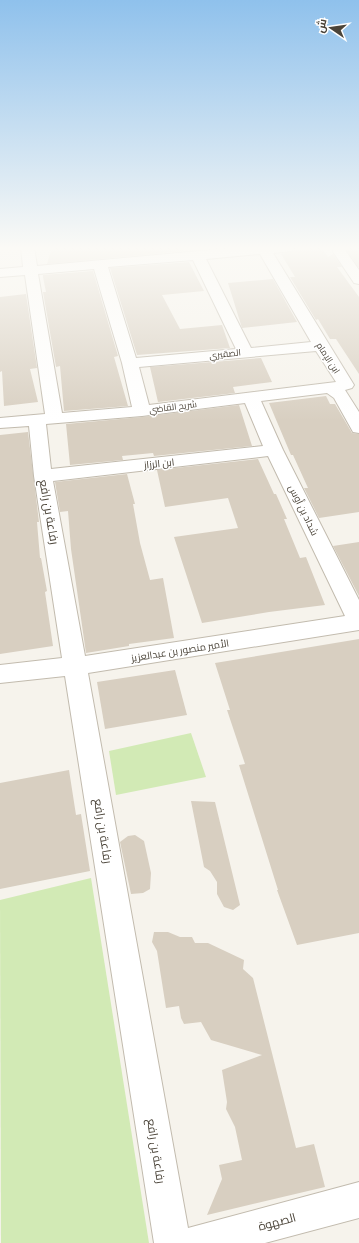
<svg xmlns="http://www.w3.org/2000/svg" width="359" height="1243" font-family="'Source Sans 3',Cairo,sans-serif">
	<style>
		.green { fill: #d2eab5 }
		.building { fill: #d8cfc1 }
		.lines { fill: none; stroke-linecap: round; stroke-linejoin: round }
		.minor-casing { stroke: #c2bbae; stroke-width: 2 }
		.minor { fill: #fff; fill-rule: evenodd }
		.labels { text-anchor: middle; stroke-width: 3; stroke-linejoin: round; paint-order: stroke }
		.far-street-label { font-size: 9px; fill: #4b4439; stroke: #fff }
		.street-label { font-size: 10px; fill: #4b4439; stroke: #fff }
		.near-street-label { font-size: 12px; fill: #4b4439; stroke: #fff }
	</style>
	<rect width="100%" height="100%" fill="#f6f3ec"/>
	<!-- green -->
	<g class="green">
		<polygon points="191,733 206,777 116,795 109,751"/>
		<polygon points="91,878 149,1243 1,1243 0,900"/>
	</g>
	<!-- building -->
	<g class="building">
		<polygon points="52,247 182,247 184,251 47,264"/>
		<polygon points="359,247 359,267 358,267 346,249"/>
		<polygon points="322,248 328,257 333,254 342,267 337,267 359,297 359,374 336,339 330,339 318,319 316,320 290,277 295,277 281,254 295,250"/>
		<polygon points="189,262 204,291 162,295 180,329 222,325 230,348 137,355 110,268"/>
		<polygon points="93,271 118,356 114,357 128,406 64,411 60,366 56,367 43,292 46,292 43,277 43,275"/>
		<polygon points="273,279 297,322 242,328 228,283"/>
		<polygon points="26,294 37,368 30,369 38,402 4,406 2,371 0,372 0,297"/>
		<polygon points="261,358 272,382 233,387 235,393 158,402 150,367"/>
		<polygon points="326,396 330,404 335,404 352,433 359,434 359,512 319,518 304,488 308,488 293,455 291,455 269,403"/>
		<polygon points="239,405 252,446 154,456 153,453 122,456 123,460 70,465 66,424 142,417"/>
		<polygon points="28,432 39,522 37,522 40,558 41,558 47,591 45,592 53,646 0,654 0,435"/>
		<polygon points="258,459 274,494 276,494 287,519 284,519 300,558 306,557 325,605 269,612 202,623 174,537 238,528 228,498 165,507 157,470"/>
		<polygon points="127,474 135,504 133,504 140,543 150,580 163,578 174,638 129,644 129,646 86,653 71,549 68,511 60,512 55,482"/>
		<polygon points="359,542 359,596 333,546"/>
		<polygon points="359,639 359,933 297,945 277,890 278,890 239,765 245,764 227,710 230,710 215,663"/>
		<polygon points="175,670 187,715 105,729 97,682"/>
		<polygon points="69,770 76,815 81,814 90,871 0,889 0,783"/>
		<polygon points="191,801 215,802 240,905 233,910 224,907 217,894 217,882 210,871 204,867"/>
		<polygon points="135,835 144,841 151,873 150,889 143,893 131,894 120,842 128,836"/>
		<polygon points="154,932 168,932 180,937 192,937 195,943 208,943 244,960 243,969 253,978 296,1148 314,1144 325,1187 207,1215 222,1179 219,1165 242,1160 235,1127 226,1109 227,1102 222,1070 262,1055 211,1040 201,1022 184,1024 181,1018 179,1006 166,1008 157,951 152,942"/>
	</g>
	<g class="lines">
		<defs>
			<g id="minor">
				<path d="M21,247h13l3,19 206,-19h54l-6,4 -18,2 81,132 -2,3 -7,2 14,22v21l-6,-1 -19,-34 -7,-5 -66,8 22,49 76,150v30l-271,43 100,555 171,-46v36l-94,25h-111l-89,-567 -65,7v-18l62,-7 -28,-182 -5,-50 -29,2v-10l45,-4 -20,-139 -25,2v-8l23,-2zM260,254l51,88 -60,6 -45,-89zM193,260l43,89 -100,9 -28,-91zM94,269l28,94 10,44 -70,6 -24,-139zM316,351l20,31 -187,23 -10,-38zM245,403l18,43 -212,23 -5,-45 96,-8zM268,456l77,160 -260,40 -32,-175z"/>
				<polygon points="330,247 343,247 359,270 359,284 354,283"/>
			</g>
		</defs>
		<!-- minor casing -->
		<use href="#minor" class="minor-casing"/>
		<!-- minor -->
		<use href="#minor" class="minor"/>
	</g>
	<!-- sky -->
	<linearGradient id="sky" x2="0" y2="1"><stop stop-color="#8fc1ec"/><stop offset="0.59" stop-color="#fbfaf6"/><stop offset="1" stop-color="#fbfaf6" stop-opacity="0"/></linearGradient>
	<rect width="359" height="421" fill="url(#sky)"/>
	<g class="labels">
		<!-- far-street labels -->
		<g class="far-street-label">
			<text transform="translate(225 354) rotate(-6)" y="3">الصقيري</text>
			<text transform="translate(328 358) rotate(57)" y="3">ابن الإمام</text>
			<text transform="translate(173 407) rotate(-7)" y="3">شريح القاضي</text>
		</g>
		<!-- street labels -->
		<g class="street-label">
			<text transform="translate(159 463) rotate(-6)" y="4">ابن الرزاز</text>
			<text transform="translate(304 510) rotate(64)" y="4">شداد بن أوس</text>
			<text transform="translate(180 650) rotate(-9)" y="4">الأمير منصور بن عبدالعزيز</text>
		</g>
		<!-- near-street labels -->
		<g class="near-street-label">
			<text transform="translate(49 512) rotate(80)" y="4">رفاعة بن رافع</text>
			<text transform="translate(103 831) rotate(81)" y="4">رفاعة بن رافع</text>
			<text transform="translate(156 1151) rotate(81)" y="4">رفاعة بن رافع</text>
			<text transform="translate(277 1222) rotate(-15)" y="4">الصهوة</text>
		</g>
	</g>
	<!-- north arrow -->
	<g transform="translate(331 28) rotate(283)" stroke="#ffffff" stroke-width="3" paint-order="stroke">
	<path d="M0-3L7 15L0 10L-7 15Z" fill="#4b4439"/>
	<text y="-6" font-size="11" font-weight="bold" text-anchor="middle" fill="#4b4439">ش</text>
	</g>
</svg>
